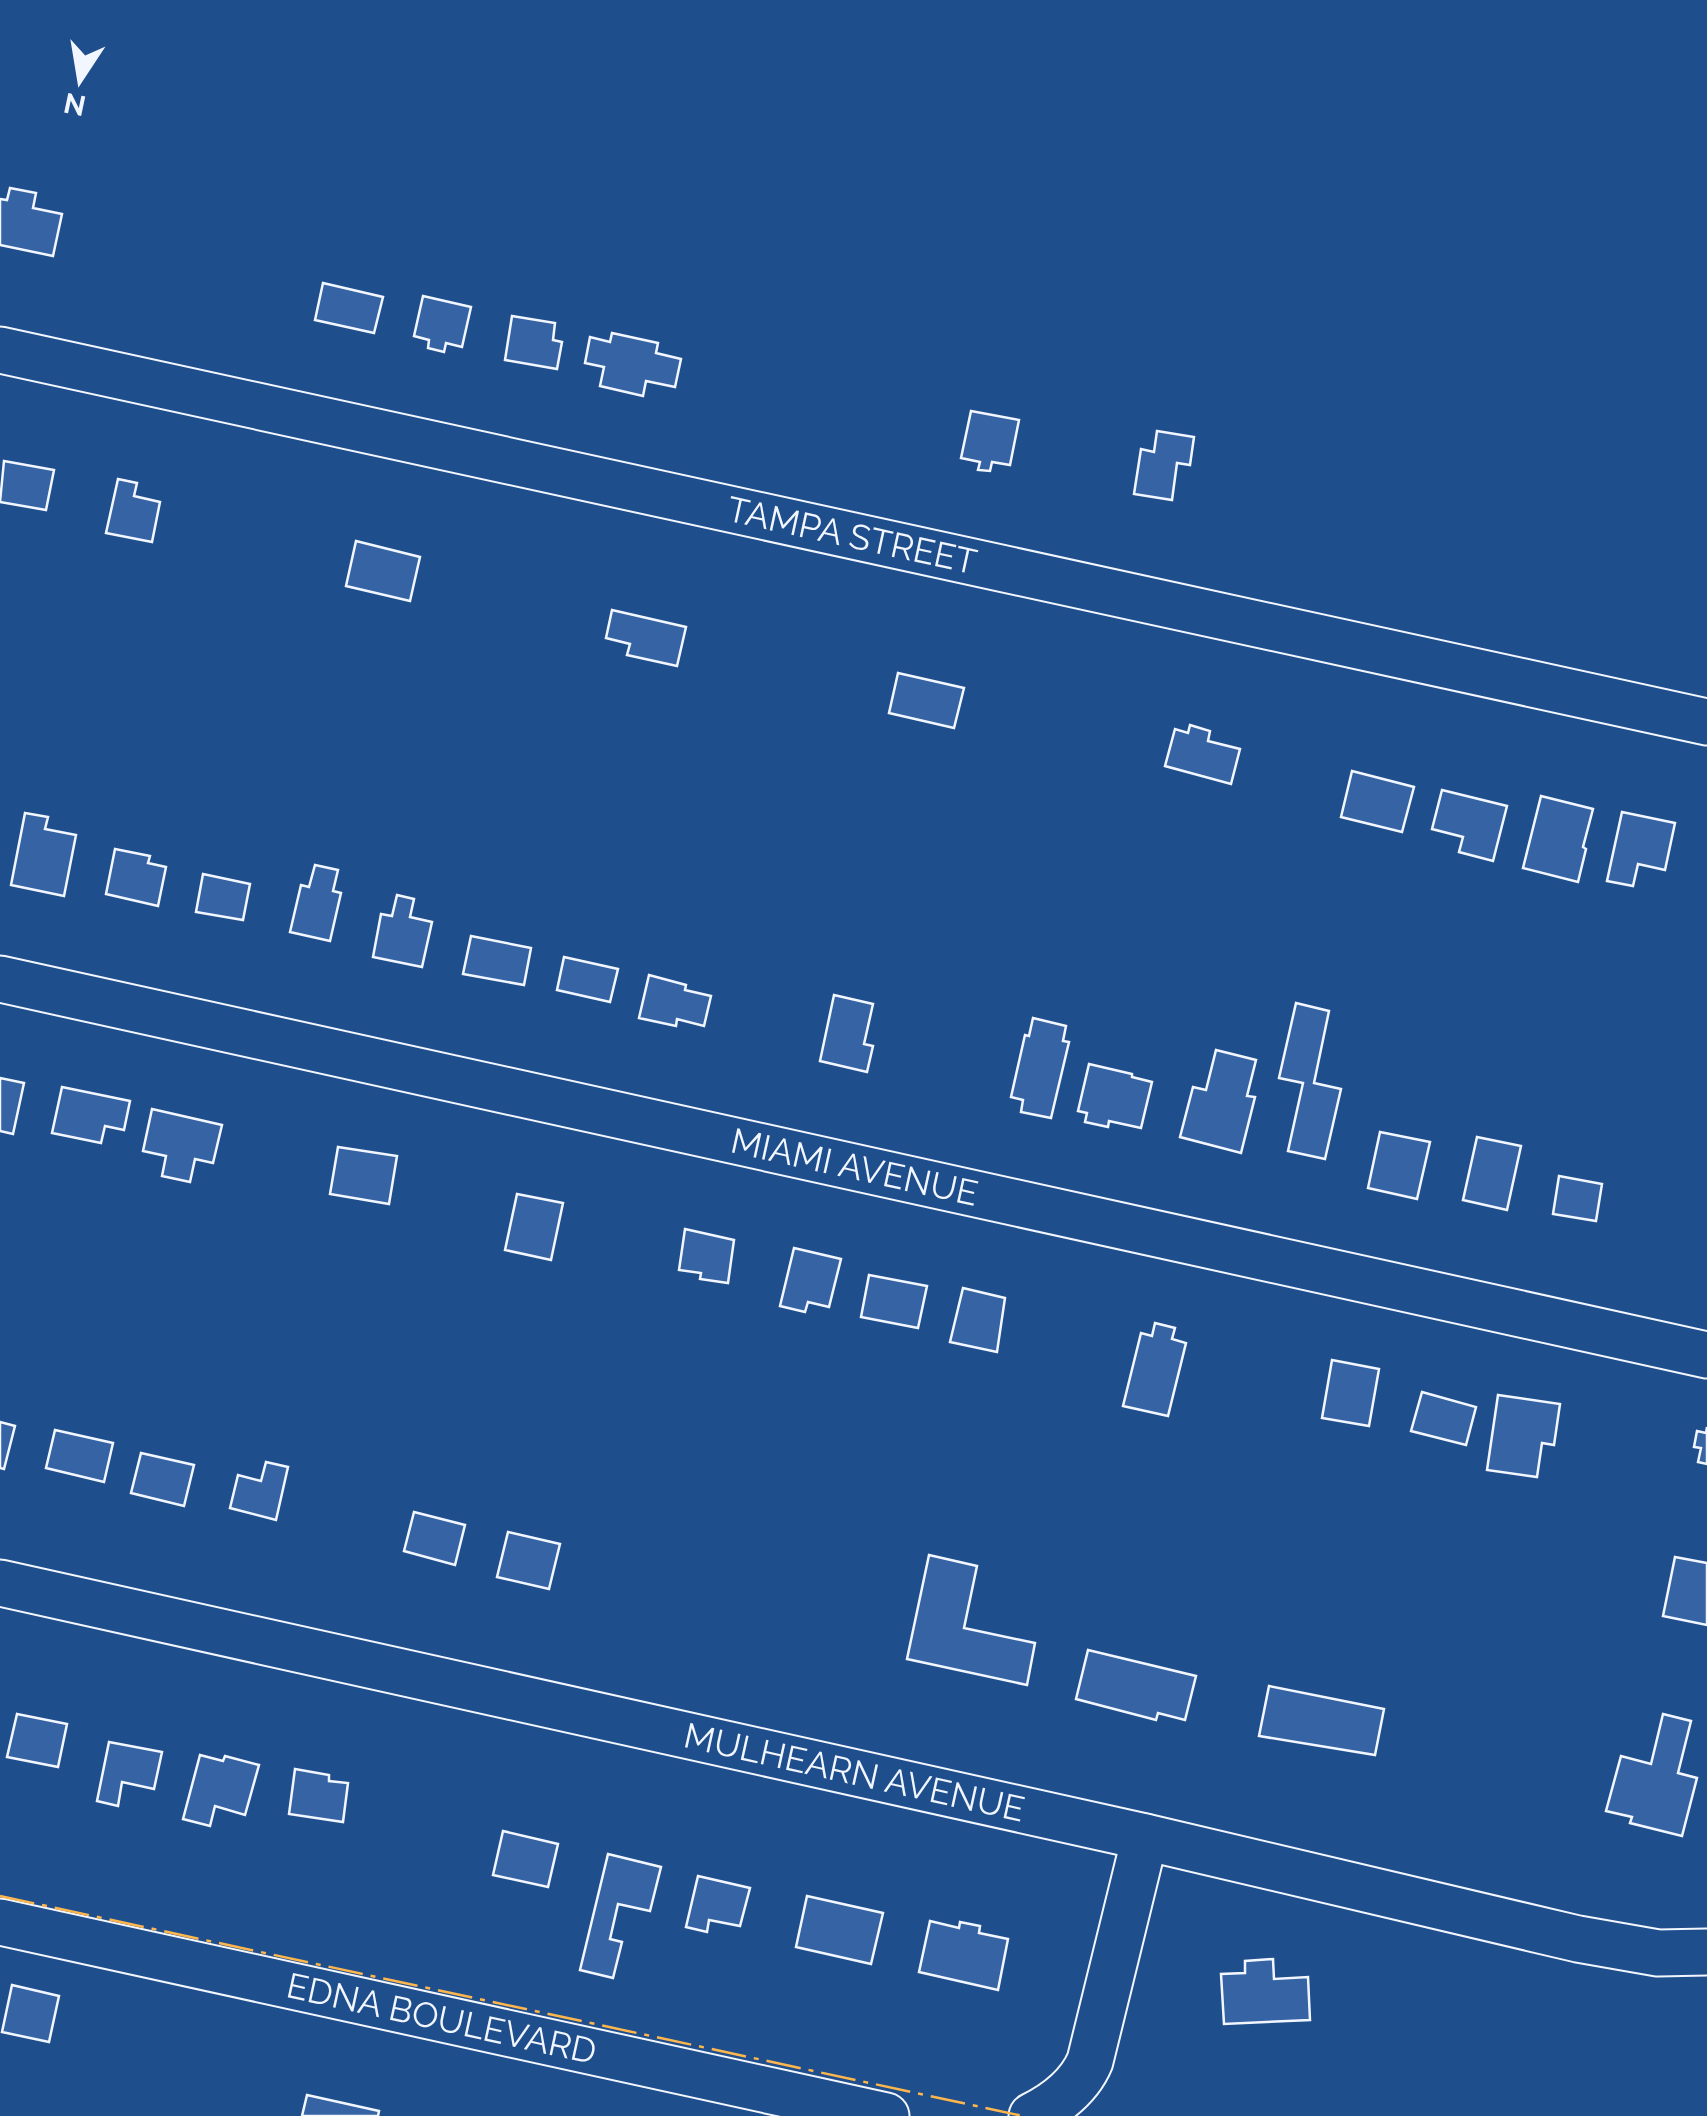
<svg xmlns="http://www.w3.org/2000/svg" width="1707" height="2116" font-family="Raleway,sans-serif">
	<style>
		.building { fill: #3563a3; stroke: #f2f6ff; stroke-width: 2.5 }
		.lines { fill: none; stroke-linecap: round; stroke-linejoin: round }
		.minor-casing { stroke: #f2f6ff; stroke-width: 49 }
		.minor { stroke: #1f4e8c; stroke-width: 45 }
		.power { stroke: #ffb74d; stroke-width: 2.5; stroke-dasharray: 35 8 5 8; stroke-linecap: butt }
		.labels { text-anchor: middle; stroke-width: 8; stroke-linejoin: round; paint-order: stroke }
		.street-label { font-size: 35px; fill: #f2f6ff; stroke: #1f4e8c }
	</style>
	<rect width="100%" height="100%" fill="#1f4e8c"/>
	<!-- building -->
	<g class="building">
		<polygon points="10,188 36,193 33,208 62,214 53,256 0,245 0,199 7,200"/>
		<polygon points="323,283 383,297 374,333 315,320"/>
		<polygon points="423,296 471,307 462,347 446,343 444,352 428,348 429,340 414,336"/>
		<polygon points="512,316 555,323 553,340 562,342 557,369 505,360"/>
		<polygon points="612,333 658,343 656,353 681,359 675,387 646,381 643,396 600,386 604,367 585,363 590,337 610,342"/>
		<polygon points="971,411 1019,420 1010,465 992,462 990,471 978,470 980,462 961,458"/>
		<polygon points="1157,431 1194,437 1190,465 1177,463 1172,500 1134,494 1141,449 1154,452"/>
		<polygon points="4,461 54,470 46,510 0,502"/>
		<polygon points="118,479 137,483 134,496 160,502 152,542 106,533"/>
		<polygon points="356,541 420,557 410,601 346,586"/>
		<polygon points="612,610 686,627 677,666 627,655 630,644 606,638"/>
		<polygon points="898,673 964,688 954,728 889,713"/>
		<polygon points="1190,725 1210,731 1208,741 1240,749 1231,784 1165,766 1175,729 1188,733"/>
		<polygon points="1352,771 1414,787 1402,832 1341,817"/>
		<polygon points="1442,790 1507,806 1493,861 1459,852 1463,837 1432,829"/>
		<polygon points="1541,796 1593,809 1583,847 1586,849 1578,882 1523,868"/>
		<polygon points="1622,812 1675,823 1665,870 1638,864 1633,886 1607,881"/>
		<polygon points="25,813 48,817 45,829 76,835 64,896 11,885"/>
		<polygon points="115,849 150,856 148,863 166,867 158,906 106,894"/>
		<polygon points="315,865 338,870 333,891 341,893 330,941 290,932 301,885 309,887"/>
		<polygon points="203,874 250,884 243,920 196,912"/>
		<polygon points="397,895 414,899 410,917 432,922 422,967 373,957 381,914 392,916"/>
		<polygon points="471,936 531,948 524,985 463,974"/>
		<polygon points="564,957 618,969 610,1002 557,990"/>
		<polygon points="649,975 686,985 685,990 711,996 704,1026 677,1019 676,1026 639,1018"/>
		<polygon points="834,995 873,1004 864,1044 873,1046 867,1072 820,1061"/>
		<polygon points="1296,1003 1329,1011 1314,1083 1341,1089 1325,1159 1288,1151 1303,1083 1279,1078"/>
		<polygon points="1033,1018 1066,1026 1063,1041 1069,1042 1051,1118 1021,1112 1023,1100 1011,1097 1025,1035 1029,1036"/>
		<polygon points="1216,1050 1256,1060 1247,1096 1255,1097 1241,1153 1180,1137 1193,1087 1206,1090"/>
		<polygon points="1089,1064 1132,1074 1132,1077 1152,1082 1141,1128 1109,1121 1108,1127 1085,1122 1087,1113 1078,1111"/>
		<polygon points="0,1078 24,1083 13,1134 0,1131"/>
		<polygon points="62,1087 130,1101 124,1130 105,1126 101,1143 52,1133"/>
		<polygon points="152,1109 222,1125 213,1163 195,1159 190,1182 162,1176 166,1156 143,1151"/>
		<polygon points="1380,1132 1430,1142 1417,1199 1368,1188"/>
		<polygon points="1477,1137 1521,1146 1507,1210 1463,1200"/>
		<polygon points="338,1147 397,1156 389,1204 330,1194"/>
		<polygon points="1559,1176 1602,1184 1596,1221 1553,1214"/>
		<polygon points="517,1194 563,1203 551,1260 505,1250"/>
		<polygon points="685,1229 734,1240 728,1283 700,1279 701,1273 679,1270"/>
		<polygon points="794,1248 841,1259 829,1307 808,1302 805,1312 780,1306"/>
		<polygon points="869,1275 927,1286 918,1328 861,1317"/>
		<polygon points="963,1288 1005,1298 997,1352 950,1342"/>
		<polygon points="1155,1323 1175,1328 1172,1339 1186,1343 1168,1416 1123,1406 1141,1333 1152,1336"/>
		<polygon points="1332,1360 1379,1369 1369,1426 1322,1418"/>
		<polygon points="1422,1392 1476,1407 1466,1445 1411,1431"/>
		<polygon points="1498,1395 1560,1404 1554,1445 1542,1443 1537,1477 1487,1470"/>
		<polygon points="0,1422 15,1426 4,1469 0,1468"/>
		<polygon points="1707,1427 1707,1464 1698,1462 1701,1448 1694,1447 1697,1431 1706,1433"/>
		<polygon points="55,1430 113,1443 104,1482 46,1468"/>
		<polygon points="141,1453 194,1465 184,1506 131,1493"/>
		<polygon points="266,1462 288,1467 276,1520 230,1508 238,1475 261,1481"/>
		<polygon points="414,1512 465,1525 455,1565 404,1551"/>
		<polygon points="508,1532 560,1544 549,1589 497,1577"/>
		<polygon points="929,1555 977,1566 964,1628 1035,1643 1027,1685 907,1659"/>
		<polygon points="1675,1557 1707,1563 1707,1625 1663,1616"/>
		<polygon points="1088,1650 1196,1676 1185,1720 1158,1713 1156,1720 1076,1699"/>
		<polygon points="1269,1686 1384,1709 1375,1755 1259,1736"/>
		<polygon points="17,1714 67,1724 58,1767 7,1757"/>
		<polygon points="1663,1714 1691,1721 1678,1773 1697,1778 1682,1836 1630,1823 1632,1817 1606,1811 1621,1756 1651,1764"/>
		<polygon points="109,1742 162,1752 154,1789 122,1782 118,1806 97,1801"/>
		<polygon points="200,1755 223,1761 225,1756 259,1765 245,1815 215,1806 210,1826 183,1819"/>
		<polygon points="295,1769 329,1775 329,1781 348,1783 343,1822 289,1814"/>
		<polygon points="503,1831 558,1844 548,1887 493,1875"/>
		<polygon points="608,1854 661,1867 650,1911 618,1904 610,1939 622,1942 613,1978 580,1970"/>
		<polygon points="698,1876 750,1888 740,1926 709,1920 707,1932 686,1927"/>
		<polygon points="807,1896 883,1913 871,1964 796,1947"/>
		<polygon points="930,1921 959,1928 960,1922 980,1926 979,1933 1008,1939 998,1990 919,1972"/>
		<polygon points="1273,1959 1274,1979 1308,1977 1310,2020 1224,2024 1221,1974 1245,1973 1245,1961"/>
		<polygon points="12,1985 59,1996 49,2042 2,2032"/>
		<polygon points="307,2095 379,2111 378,2116 302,2116"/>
	</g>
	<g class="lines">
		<defs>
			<g id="minor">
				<path id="s1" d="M0,350l1707,372"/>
				<path id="s2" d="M0,979l1707,376"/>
				<path id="s3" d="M0,1583l1145,254 433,102 80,14 49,-1"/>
				<path id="s4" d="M0,1922l886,194"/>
				<path d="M1032,2116c24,-12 47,-29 58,-55l55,-224"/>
			</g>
		</defs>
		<!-- minor casing -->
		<use href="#minor" class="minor-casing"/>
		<!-- minor -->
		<use href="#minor" class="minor"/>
		<!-- power -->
		<polyline class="power" points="0,1896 1023,2116"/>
	</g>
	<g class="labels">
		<!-- street labels -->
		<g class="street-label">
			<text dy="12" stroke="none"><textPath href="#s1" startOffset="872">TAMPA STREET</textPath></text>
			<text dy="12" stroke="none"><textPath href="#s2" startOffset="875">MIAMI AVENUE</textPath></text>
			<text dy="12" stroke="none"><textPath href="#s3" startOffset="875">MULHEARN AVENUE</textPath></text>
			<text dy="12" stroke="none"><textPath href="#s4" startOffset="452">EDNA BOULEVARD</textPath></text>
		</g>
	</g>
	<!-- north arrow -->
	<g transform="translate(80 80) rotate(192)" stroke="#1f4e8c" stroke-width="8" paint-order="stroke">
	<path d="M0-8L18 38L0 25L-18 38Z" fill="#f2f6ff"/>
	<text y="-15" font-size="28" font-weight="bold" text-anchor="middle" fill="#f2f6ff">N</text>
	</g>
</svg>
